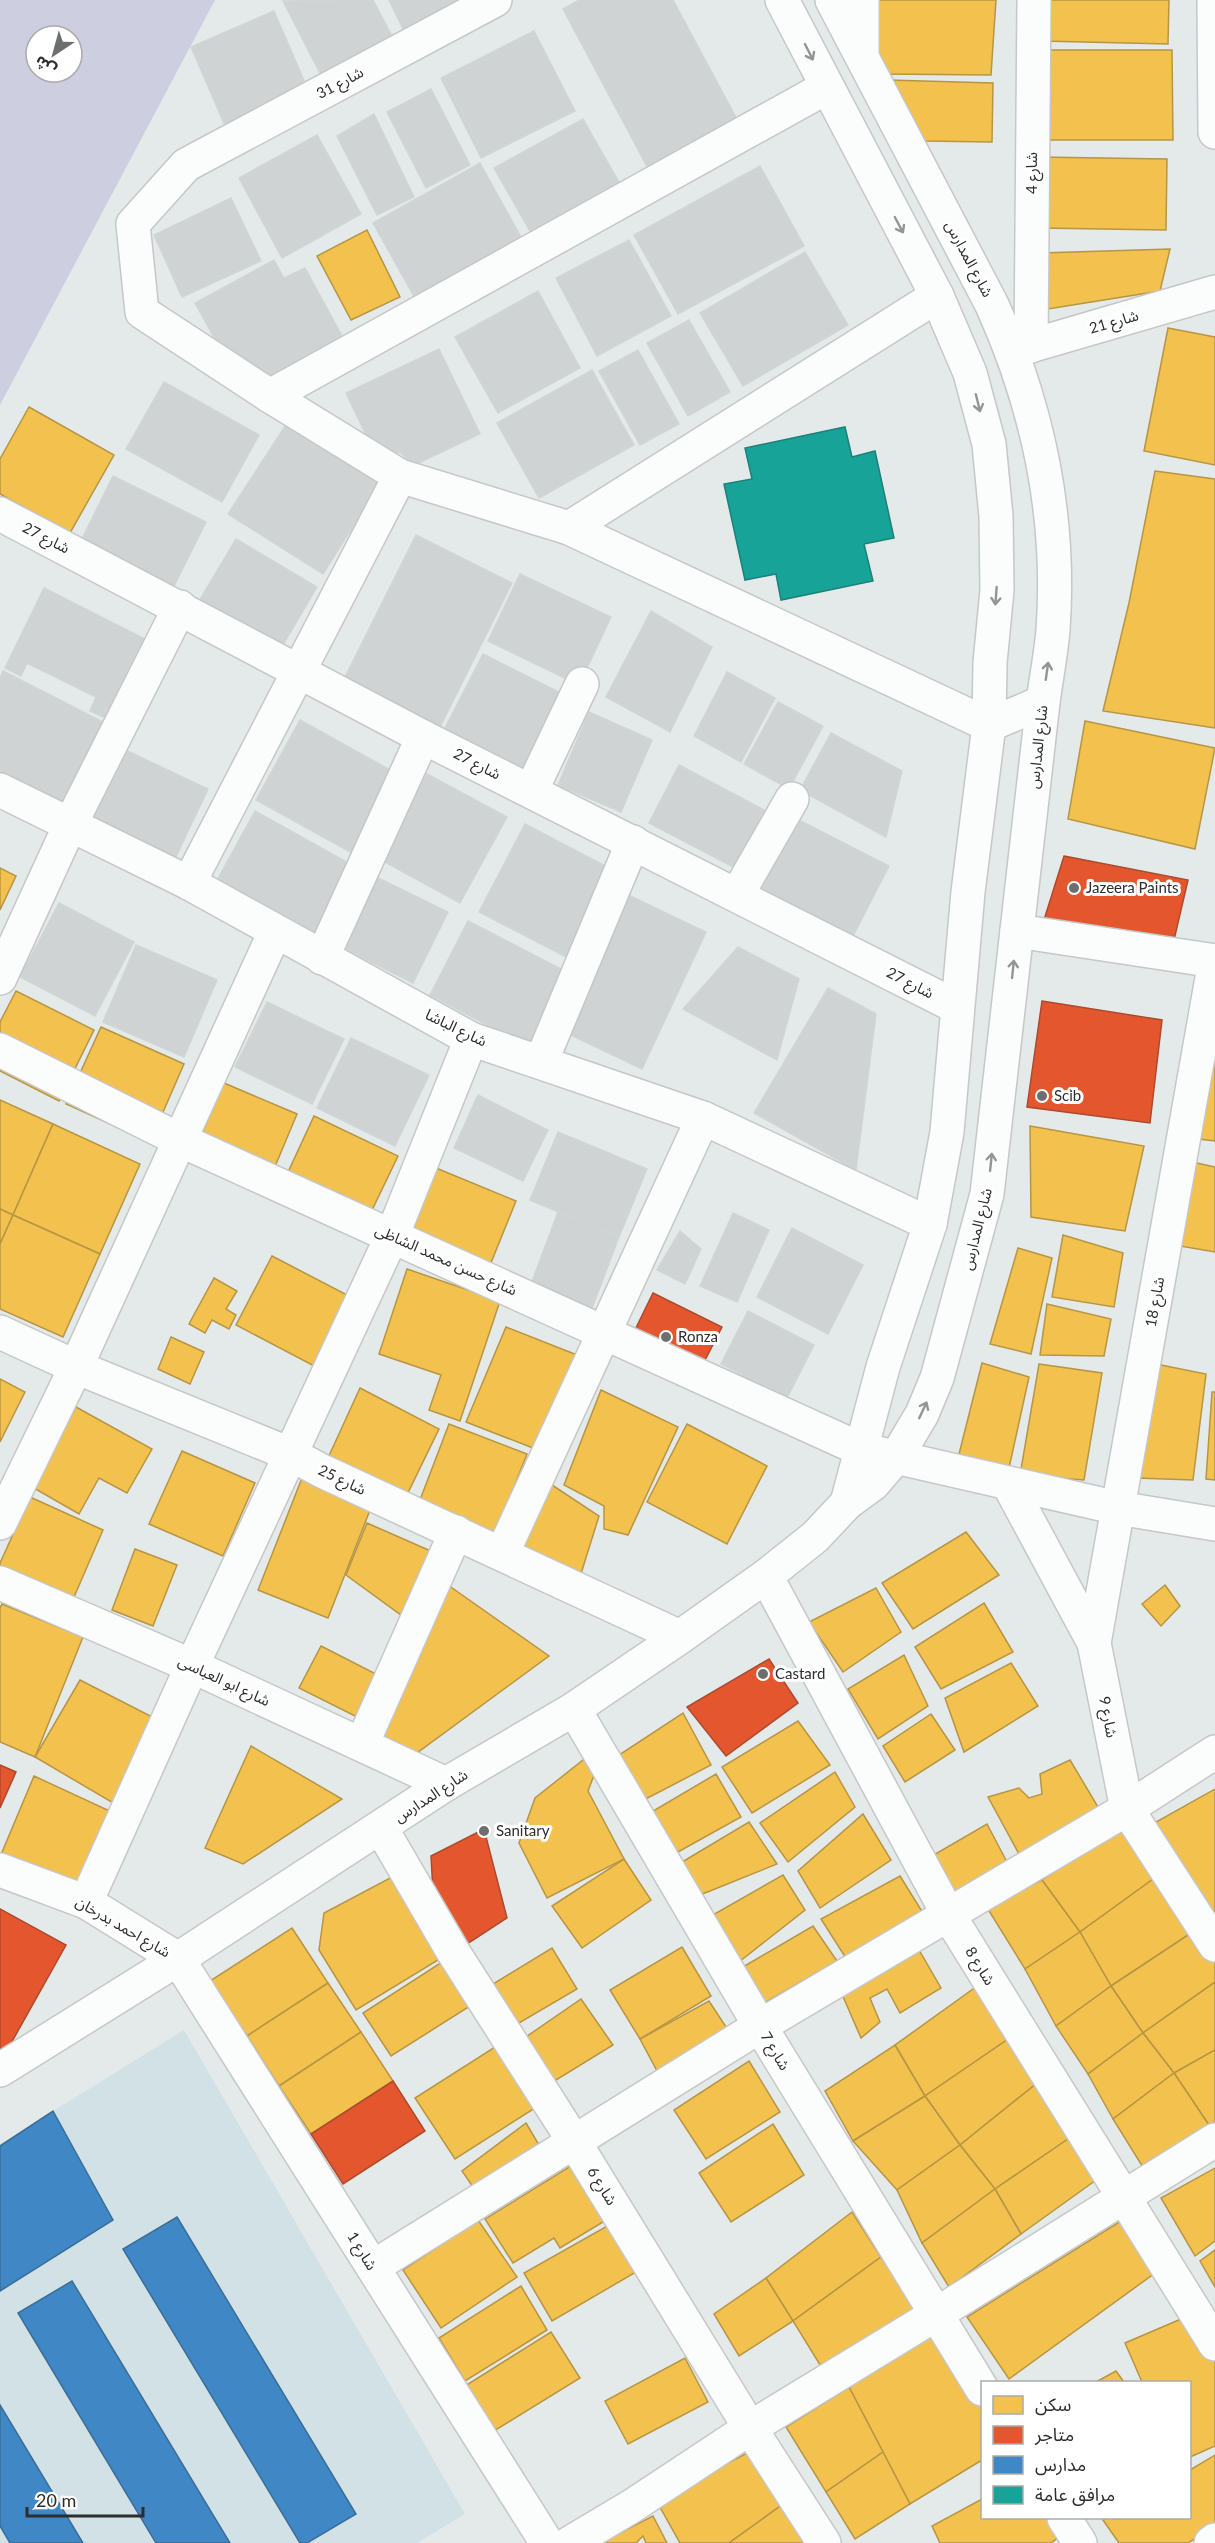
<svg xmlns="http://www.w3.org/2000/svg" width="1215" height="2543" font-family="Lato,'Noto Sans Arabic',sans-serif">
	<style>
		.education { fill: #d2e1e5 }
		.cemetery { fill: #cdcee0; fill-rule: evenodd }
		.homes { fill: #f2c14e; stroke: #b79544; stroke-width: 1.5 }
		.shops { fill: #e4572e; stroke: #ad4a2e; stroke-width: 1.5 }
		.schools { fill: #3f88c5; stroke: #3a6d97; stroke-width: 1.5 }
		.public { fill: #17a398; stroke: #1e8078; stroke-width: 1.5 }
		.building { fill: #cfd3d3; stroke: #d0d5d5; stroke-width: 1.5 }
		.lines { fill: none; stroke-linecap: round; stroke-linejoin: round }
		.minor-casing { stroke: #c6c7c6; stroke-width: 36 }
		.tertiary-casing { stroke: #c6c7c6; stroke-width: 36 }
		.minor { stroke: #fbfcfc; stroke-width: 33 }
		.tertiary { stroke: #fbfcfc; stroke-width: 33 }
		.oneway { stroke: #949494 }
		.poi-dot { fill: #6d6f6f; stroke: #fff; stroke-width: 2 }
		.labels { text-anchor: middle; stroke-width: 6; stroke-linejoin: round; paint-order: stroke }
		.street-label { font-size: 15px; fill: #2d2d2d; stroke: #fff }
		.poi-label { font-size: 15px; fill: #2d2d2d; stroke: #fff; text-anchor: start }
	</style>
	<rect width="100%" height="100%" fill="#e4eaea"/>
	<!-- education -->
	<polygon class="education" points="184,2030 465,2514 417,2543 0,2543 0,2144"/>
	<!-- cemetery -->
	<path class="cemetery" d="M0,0h215l-215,405zM36,36h36v36h-36z"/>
	<!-- homes -->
	<g class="homes">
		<polygon points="870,0 996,0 991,75 880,74"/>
		<polygon points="1041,0 1169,0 1168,44 1041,41"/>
		<polygon points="1041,50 1172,50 1173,140 1042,140"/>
		<polygon points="888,80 993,83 992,142 924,141"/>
		<polygon points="1038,157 1167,159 1166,230 1038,228"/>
		<polygon points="367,230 400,297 351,320 317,256"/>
		<polygon points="1170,249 1160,291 1048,309 1040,253"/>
		<polygon points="1168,328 1215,337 1215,465 1144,451"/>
		<polygon points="29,407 114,455 70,533 0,494 0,459"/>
		<polygon points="1155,471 1215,479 1215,728 1103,711 1129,603"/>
		<polygon points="1085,721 1215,748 1195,849 1068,819"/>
		<polygon points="0,868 16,876 0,910"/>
		<polygon points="16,991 94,1030 59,1101 0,1071 0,1022"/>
		<polygon points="101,1027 184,1064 150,1142 66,1104"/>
		<polygon points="1215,1057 1215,1141 1199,1139"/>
		<polygon points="224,1083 297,1114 266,1188 192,1156"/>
		<polygon points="0,1100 53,1124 13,1215 0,1209"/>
		<polygon points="314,1116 398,1156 360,1235 277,1196"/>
		<polygon points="53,1124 140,1164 100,1254 13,1215"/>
		<polygon points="1030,1126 1144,1146 1125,1231 1031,1217"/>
		<polygon points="1192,1162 1215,1167 1215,1252 1174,1245"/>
		<polygon points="436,1168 516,1201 482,1285 402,1251"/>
		<polygon points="0,1209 13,1215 0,1244"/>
		<polygon points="13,1215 100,1254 63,1337 0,1309 0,1244"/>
		<polygon points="1063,1235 1123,1253 1114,1307 1052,1297"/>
		<polygon points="1018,1248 1052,1258 1031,1354 990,1344"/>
		<polygon points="272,1256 351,1297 316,1367 236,1325"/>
		<polygon points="407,1269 500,1301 460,1421 429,1410 441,1375 379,1354"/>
		<polygon points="214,1278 237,1291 226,1309 236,1315 229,1329 212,1320 205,1333 189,1324"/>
		<polygon points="1047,1304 1111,1319 1104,1356 1040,1355"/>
		<polygon points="506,1327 577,1355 533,1448 466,1422"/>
		<polygon points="171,1337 204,1352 190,1384 158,1369"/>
		<polygon points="982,1363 1029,1377 1009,1468 958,1458"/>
		<polygon points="1151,1363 1206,1374 1193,1480 1136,1478"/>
		<polygon points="1039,1364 1102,1373 1084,1480 1020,1475"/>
		<polygon points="0,1379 25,1392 0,1442"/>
		<polygon points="360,1388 439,1429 402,1505 322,1471"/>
		<polygon points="601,1390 678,1427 628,1535 604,1529 604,1506 564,1485"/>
		<polygon points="1212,1392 1215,1392 1215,1480 1206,1479"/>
		<polygon points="76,1407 152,1449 127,1493 99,1478 79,1514 32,1487"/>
		<polygon points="449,1424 527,1454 492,1543 415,1513"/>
		<polygon points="687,1424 767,1466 727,1544 647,1502"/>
		<polygon points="182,1451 255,1483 223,1556 149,1524"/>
		<polygon points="302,1478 372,1505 328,1618 258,1590"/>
		<polygon points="543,1479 599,1516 580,1577 512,1545"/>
		<polygon points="30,1497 103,1530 71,1604 0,1572 0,1563"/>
		<polygon points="367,1523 442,1556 412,1623 346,1575"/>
		<polygon points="966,1532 999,1575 913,1629 882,1583"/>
		<polygon points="135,1549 177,1565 153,1626 112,1610"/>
		<polygon points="448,1585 549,1656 410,1758 379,1741"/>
		<polygon points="1165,1585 1180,1606 1161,1626 1142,1604"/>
		<polygon points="876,1588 901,1632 843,1672 809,1622"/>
		<polygon points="984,1603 1013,1652 941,1689 915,1647"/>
		<polygon points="2,1604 83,1637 35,1757 0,1742 0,1608"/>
		<polygon points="321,1646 380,1676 363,1720 299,1688"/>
		<polygon points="904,1655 928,1706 878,1739 848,1689"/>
		<polygon points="1011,1663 1038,1706 964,1752 945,1698"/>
		<polygon points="80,1680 164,1723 120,1807 35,1757"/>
		<polygon points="683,1713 711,1765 640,1802 613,1759"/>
		<polygon points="931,1714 955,1750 905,1782 883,1746"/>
		<polygon points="798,1721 830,1765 752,1813 722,1767"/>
		<polygon points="607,1741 588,1791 624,1859 547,1898 519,1843 535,1798"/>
		<polygon points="251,1746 342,1799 243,1864 205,1848"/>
		<polygon points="1070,1760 1101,1812 1019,1854 988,1797 1019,1788 1029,1798 1042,1794 1040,1774"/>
		<polygon points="835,1772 855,1807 788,1862 760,1823"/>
		<polygon points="716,1774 741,1817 669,1857 643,1817"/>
		<polygon points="34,1776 112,1812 76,1891 0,1857"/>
		<polygon points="1215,1789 1215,1919 1149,1826"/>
		<polygon points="863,1814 891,1860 820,1908 798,1871"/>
		<polygon points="749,1822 777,1864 695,1897 672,1868"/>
		<polygon points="1127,1822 1156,1877 1080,1932 1042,1880"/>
		<polygon points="987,1824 1008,1864 950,1899 925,1860"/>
		<polygon points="624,1859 651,1900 582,1948 552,1906"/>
		<polygon points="409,1868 443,1957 356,2010 319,1950 324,1913"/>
		<polygon points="783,1875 805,1910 739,1962 711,1916"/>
		<polygon points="900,1876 923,1913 849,1963 821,1919"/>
		<polygon points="1156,1877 1194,1931 1111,1986 1080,1932"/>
		<polygon points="1042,1880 1080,1932 1025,1969 986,1906"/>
		<polygon points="813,1926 837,1961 761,2005 736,1971"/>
		<polygon points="292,1928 328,1983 247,2036 210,1981"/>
		<polygon points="1194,1931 1215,1960 1215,1982 1143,2033 1111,1986"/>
		<polygon points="1080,1932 1111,1986 1056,2026 1025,1969"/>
		<polygon points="911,1936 941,1988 900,2013 887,1989 870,1998 880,2022 861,2038 838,1985"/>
		<polygon points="682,1947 711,1996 640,2039 610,1990"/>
		<polygon points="552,1948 577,1989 514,2026 493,1984"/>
		<polygon points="442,1962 470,2006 391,2056 363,2013"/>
		<polygon points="1215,1982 1215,2050 1174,2073 1143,2033"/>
		<polygon points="328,1983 361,2032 279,2086 247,2036"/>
		<polygon points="980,1984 1017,2033 925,2096 895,2045"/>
		<polygon points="1111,1986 1143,2033 1088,2074 1056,2026"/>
		<polygon points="581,1999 613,2045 548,2085 520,2041"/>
		<polygon points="709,2001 743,2053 672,2099 640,2039"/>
		<polygon points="361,2032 393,2081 311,2134 279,2086"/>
		<polygon points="1017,2033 1047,2075 960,2145 925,2096"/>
		<polygon points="1143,2033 1174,2073 1113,2119 1088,2074"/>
		<polygon points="895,2045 925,2096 853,2141 825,2091"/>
		<polygon points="495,2047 535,2108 455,2159 415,2098"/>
		<polygon points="1215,2050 1215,2122 1209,2125 1174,2073"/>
		<polygon points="749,2061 780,2112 706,2159 674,2110"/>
		<polygon points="1174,2073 1209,2125 1144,2169 1113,2119"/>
		<polygon points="1047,2075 1081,2130 995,2189 960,2145"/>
		<polygon points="925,2096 960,2145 897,2190 853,2141"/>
		<polygon points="526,2123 542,2150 477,2193 462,2171"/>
		<polygon points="773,2124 804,2175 731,2222 699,2173"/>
		<polygon points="1081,2130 1103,2175 1021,2234 995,2189"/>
		<polygon points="960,2145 995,2189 922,2243 897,2190"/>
		<polygon points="574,2164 608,2219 560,2248 554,2238 513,2263 485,2219"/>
		<polygon points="1215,2168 1215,2241 1195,2256 1161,2198"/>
		<polygon points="995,2189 1021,2234 949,2287 922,2243"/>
		<polygon points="852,2212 881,2257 793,2321 766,2278"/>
		<polygon points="1129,2216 1162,2268 1009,2379 967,2317"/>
		<polygon points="478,2220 517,2277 441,2328 403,2270"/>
		<polygon points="609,2225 636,2272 552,2321 524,2273"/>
		<polygon points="1215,2250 1215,2287 1200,2261"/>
		<polygon points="881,2257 920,2309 825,2373 793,2321"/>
		<polygon points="766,2278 793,2321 739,2356 714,2314"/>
		<polygon points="521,2286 547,2330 465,2381 439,2338"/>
		<polygon points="1209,2307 1215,2322 1215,2446 1190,2457 1190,2382 1142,2382 1125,2343"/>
		<polygon points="933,2326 982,2403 982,2460 910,2504 849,2387"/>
		<polygon points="551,2332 580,2378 494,2431 465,2386"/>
		<polygon points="685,2358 708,2402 628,2444 605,2401"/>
		<polygon points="1116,2371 1124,2382 1096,2382"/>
		<polygon points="849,2387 883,2452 826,2492 786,2427"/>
		<polygon points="753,2450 786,2502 729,2543 680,2543 656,2500"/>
		<polygon points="883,2452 910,2504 855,2539 826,2492"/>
		<polygon points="1215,2455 1215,2526 1188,2543 1119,2543 1103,2520 1108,2518 1190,2518 1190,2470"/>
		<polygon points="982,2499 982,2518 1052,2518 1063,2534 1051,2543 940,2543 932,2526"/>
		<polygon points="786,2502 810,2543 729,2543"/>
		<polygon points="653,2516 667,2543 646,2543 643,2536 636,2543 600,2543"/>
	</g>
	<!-- shops -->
	<g class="shops">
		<polygon points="1064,856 1188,880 1174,940 1044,920"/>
		<polygon points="1042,1001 1162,1020 1150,1123 1027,1107"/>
		<polygon points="653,1293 722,1327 703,1364 635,1330"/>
		<polygon points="769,1659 798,1703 726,1756 687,1707"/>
		<polygon points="0,1765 16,1772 0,1808"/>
		<polygon points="484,1829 507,1918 464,1946 433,1892 431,1856"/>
		<polygon points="0,1909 66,1945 0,2063"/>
		<polygon points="393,2081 425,2131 343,2184 311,2134"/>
	</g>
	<!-- schools -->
	<g class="schools">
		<polygon points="53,2111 113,2220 0,2291 0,2146"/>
		<polygon points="177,2217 356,2514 307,2543 300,2543 123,2249"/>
		<polygon points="72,2281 230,2543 156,2543 18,2313"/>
		<polygon points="0,2405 83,2543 10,2543 0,2526"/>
	</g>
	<!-- public -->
	<polygon class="public" points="845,427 852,457 875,451 894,538 864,544 873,581 781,600 776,574 745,580 724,484 752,479 745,448"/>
	<!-- building -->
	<g class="building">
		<polygon points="373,0 395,42 323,79 283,1"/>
		<polygon points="389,0 470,0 404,31"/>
		<polygon points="579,0 673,0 740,125 650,172 563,9"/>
		<polygon points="274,11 309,92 226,128 191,47"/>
		<polygon points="534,31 575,111 481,158 441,78"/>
		<polygon points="431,89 470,165 426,188 387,112"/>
		<polygon points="374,114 414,197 377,215 337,136"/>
		<polygon points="583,119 620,184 531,233 494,168"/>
		<polygon points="317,135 361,214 282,258 239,178"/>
		<polygon points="480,163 522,239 415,298 373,223"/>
		<polygon points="760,166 804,246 678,314 634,235"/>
		<polygon points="231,198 261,261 182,297 154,235"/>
		<polygon points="629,240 671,316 597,356 556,278"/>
		<polygon points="805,252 848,325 743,386 700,313"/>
		<polygon points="274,260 284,278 305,268 342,336 243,390 195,303"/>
		<polygon points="538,291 580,368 498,413 455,337"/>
		<polygon points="689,320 730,392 688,416 647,343"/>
		<polygon points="439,349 480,434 414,465 400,452 379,462 346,393"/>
		<polygon points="638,350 679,424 640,445 599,371"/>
		<polygon points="592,370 634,445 539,498 497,423"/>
		<polygon points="164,382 259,435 222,502 126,449"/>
		<polygon points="289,420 383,479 323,574 228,514"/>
		<polygon points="113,476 206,522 171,592 79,545"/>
		<polygon points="416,535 512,583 434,739 338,691"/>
		<polygon points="236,539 317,587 280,650 199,601"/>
		<polygon points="520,574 611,617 579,685 488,641"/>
		<polygon points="44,588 147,640 107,719 90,711 96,697 27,663 21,676 5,668"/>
		<polygon points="651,611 712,647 670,732 606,697"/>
		<polygon points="483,654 571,698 528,783 440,738"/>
		<polygon points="3,671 109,725 66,811 0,777 0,678"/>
		<polygon points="727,672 775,698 741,762 694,736"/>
		<polygon points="778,702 823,726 789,789 744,764"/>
		<polygon points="589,712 652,740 621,812 558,785"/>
		<polygon points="300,720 401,776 361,858 256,800"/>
		<polygon points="831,733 902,771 886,837 800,790"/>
		<polygon points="102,739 208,789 173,863 67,814"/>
		<polygon points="679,765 766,811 735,868 649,823"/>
		<polygon points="427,774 507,817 460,903 381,860"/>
		<polygon points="255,811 361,870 321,942 215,884"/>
		<polygon points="791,816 889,866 853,936 756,887"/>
		<polygon points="525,824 615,871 570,959 479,912"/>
		<polygon points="372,875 448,912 413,983 337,945"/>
		<polygon points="624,893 706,932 642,1069 560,1030"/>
		<polygon points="59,903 134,942 95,1016 20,977"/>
		<polygon points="468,921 567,972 529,1047 430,995"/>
		<polygon points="136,945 217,980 184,1057 103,1022"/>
		<polygon points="738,947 799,979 777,1060 683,1009"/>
		<polygon points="828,988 876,1014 856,1170 754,1113"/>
		<polygon points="267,1002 344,1039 312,1104 235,1067"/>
		<polygon points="351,1038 429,1075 395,1146 317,1108"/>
		<polygon points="478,1095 548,1130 523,1181 454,1148"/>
		<polygon points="558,1132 647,1169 619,1237 530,1200"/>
		<polygon points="558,1212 619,1237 592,1308 531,1284"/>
		<polygon points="733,1213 769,1230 737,1302 700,1286"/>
		<polygon points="792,1228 863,1265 828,1334 757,1297"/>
		<polygon points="680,1231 701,1249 685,1284 657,1270"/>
		<polygon points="748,1311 814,1345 787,1398 721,1364"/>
	</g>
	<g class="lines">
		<defs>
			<g id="minor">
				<polyline points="495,0 186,165 133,224 142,312 270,396 400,476 569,528 989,725 1043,702"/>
				<polyline points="1214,0 1215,132"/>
				<polyline points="862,56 862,0"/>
				<polyline points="1031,346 1034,0"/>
				<polyline points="1013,351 1215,292"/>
				<polyline points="270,396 827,87"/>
				<polyline points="0,514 423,737 957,1007"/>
				<polyline points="569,528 937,296"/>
				<polyline points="0,790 189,883 471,1039 703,1118 930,1224"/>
				<polyline points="531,791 582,684"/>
				<polyline points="189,883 400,476"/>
				<polyline points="737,895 792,799"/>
				<polyline points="1017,931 1215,961"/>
				<polyline points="322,958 423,737"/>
				<polyline points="0,978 70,825 180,607"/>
				<polyline points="0,1050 180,1140 860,1449 1118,1508 1215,1524"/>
				<polyline points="541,1062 633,842"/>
				<polyline points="0,1332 76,1367 292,1455 322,1471 680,1637"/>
				<polyline points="1009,1485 1094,1643 1127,1809 1215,1945"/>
				<polyline points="0,1523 76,1367 275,932"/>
				<polyline points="502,1554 703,1118"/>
				<polyline points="766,1576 948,1914 1215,2344"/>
				<polyline points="0,1583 192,1666 446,1784"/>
				<polyline points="1094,1643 1215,961"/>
				<polyline points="574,1709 760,2026 982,2389"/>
				<polyline points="362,1744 456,1532"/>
				<polyline points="381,1828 452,1950 575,2143 750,2428 824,2543"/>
				<polyline points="0,1870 86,1902 178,1959 547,2543"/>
				<polyline points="86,1902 192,1666 392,1236 471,1039"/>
				<polyline points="373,2267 760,2026 1127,1809 1215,1752"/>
				<polyline points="1064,2518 1080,2543"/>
				<polyline points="570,2543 632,2506 750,2428 935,2315 1215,2140"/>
				<polyline points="1211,2543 1215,2540"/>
			</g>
			<g id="tertiary">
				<polyline points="782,0 937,296 970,373 989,444 996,516 997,590 990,663 989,725 968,892 947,1132 930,1224 883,1367 847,1503"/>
				<path d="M0,2070l178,-111 268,-175 128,-75 106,-72 86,-61 49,-39 32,-34 26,-19 24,-28 25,-42 15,-36 50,-184 56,-492c3,-23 8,-48 10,-72 8,-113 -15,-223 -61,-325l-160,-305"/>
			</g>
		</defs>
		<!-- minor casing -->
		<use href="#minor" class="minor-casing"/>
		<!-- tertiary casing -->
		<use href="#tertiary" class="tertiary-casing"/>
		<!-- minor -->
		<use href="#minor" class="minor"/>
		<!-- tertiary -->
		<use href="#tertiary" class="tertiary"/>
	</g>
	<!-- one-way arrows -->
	<defs><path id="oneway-shaft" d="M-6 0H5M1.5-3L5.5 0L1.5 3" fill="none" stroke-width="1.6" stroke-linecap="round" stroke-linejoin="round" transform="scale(1.5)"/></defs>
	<g class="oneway">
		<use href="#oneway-shaft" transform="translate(809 52) rotate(63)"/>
		<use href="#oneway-shaft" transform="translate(899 225) rotate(62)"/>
		<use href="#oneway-shaft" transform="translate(978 403) rotate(76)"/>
		<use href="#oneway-shaft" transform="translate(996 596) rotate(94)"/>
		<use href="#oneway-shaft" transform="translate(1047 671) rotate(-82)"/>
		<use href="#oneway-shaft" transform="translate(1013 969) rotate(-84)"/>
		<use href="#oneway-shaft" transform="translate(991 1162) rotate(-84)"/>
		<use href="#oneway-shaft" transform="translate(923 1410) rotate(-65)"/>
	</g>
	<!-- markers -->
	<g class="poi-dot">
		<circle cx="1074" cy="888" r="6"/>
		<circle cx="1042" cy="1096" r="6"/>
		<circle cx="666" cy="1337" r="6"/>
		<circle cx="763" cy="1674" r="6"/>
		<circle cx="484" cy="1831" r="6"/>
	</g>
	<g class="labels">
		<!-- street labels -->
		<g class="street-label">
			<text transform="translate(340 83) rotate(-28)" y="5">شارع 31</text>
			<text transform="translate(1032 173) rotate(-90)" y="5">شارع 4</text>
			<text transform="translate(969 259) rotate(62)" y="5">شارع المدارس</text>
			<text transform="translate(1114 322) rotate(-16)" y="5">شارع 21</text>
			<text transform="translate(46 538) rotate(27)" y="5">شارع 27</text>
			<text transform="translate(1038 747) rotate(-84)" y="5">شارع المدارس</text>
			<text transform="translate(477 764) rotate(27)" y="5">شارع 27</text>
			<text transform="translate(910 983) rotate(27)" y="5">شارع 27</text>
			<text transform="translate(456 1028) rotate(26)" y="5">شارع الباشا</text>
			<text transform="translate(977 1229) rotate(-76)" y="5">شارع المدارس</text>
			<text transform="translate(446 1260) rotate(24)" y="5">شارع حسن محمد الشاظى</text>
			<text transform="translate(1155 1302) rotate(-80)" y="5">شارع 18</text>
			<text transform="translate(342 1480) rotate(25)" y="5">شارع 25</text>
			<text transform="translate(224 1681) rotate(25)" y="5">شارع ابو العباسى</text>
			<text transform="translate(1108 1717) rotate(79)" y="5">شارع 9</text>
			<text transform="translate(431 1796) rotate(-33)" y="5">شارع المدارس</text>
			<text transform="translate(123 1927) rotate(30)" y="5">شارع احمد بدرخان</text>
			<text transform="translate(980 1966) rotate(58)" y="5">شارع 8</text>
			<text transform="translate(775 2051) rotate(59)" y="5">شارع 7</text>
			<text transform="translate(602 2186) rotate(58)" y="5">شارع 6</text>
			<text transform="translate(362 2251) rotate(58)" y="5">شارع 1</text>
		</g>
		<!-- poi labels -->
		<g class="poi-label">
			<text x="1086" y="893">Jazeera Paints</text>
			<text x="1054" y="1101">Scib</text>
			<text x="678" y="1342">Ronza</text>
			<text x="775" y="1679">Castard</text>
			<text x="496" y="1836">Sanitary</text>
		</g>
	</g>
	<!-- legend -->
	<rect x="981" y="2381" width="210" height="138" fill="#ffffff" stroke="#ababab" stroke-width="1.5"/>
	<rect x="993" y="2396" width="30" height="18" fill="#f2c14e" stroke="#ababab" stroke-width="1.5"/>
	<text x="1035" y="2411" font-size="18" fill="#2d2d2d">سكن</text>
	<rect x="993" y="2426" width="30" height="18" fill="#e4572e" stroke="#ababab" stroke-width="1.5"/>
	<text x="1035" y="2441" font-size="18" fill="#2d2d2d">متاجر</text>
	<rect x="993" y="2456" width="30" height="18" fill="#3f88c5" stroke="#ababab" stroke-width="1.5"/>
	<text x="1035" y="2471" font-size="18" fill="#2d2d2d">مدارس</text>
	<rect x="993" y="2486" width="30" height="18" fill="#17a398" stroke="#ababab" stroke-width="1.5"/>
	<text x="1035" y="2501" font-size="18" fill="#2d2d2d">مرافق عامة</text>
	<!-- north arrow -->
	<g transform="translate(54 54) rotate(216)"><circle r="28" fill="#ffffff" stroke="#ababab" stroke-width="1.5"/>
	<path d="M0-4.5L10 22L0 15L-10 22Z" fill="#6d6f6f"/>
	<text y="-9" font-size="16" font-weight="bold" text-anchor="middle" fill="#2d2d2d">ش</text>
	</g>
	<!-- scale -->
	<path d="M27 2507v9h116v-9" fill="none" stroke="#2d2d2d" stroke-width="3"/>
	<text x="36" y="2507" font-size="18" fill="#2d2d2d" stroke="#ffffff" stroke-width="4.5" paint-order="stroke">20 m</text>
</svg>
